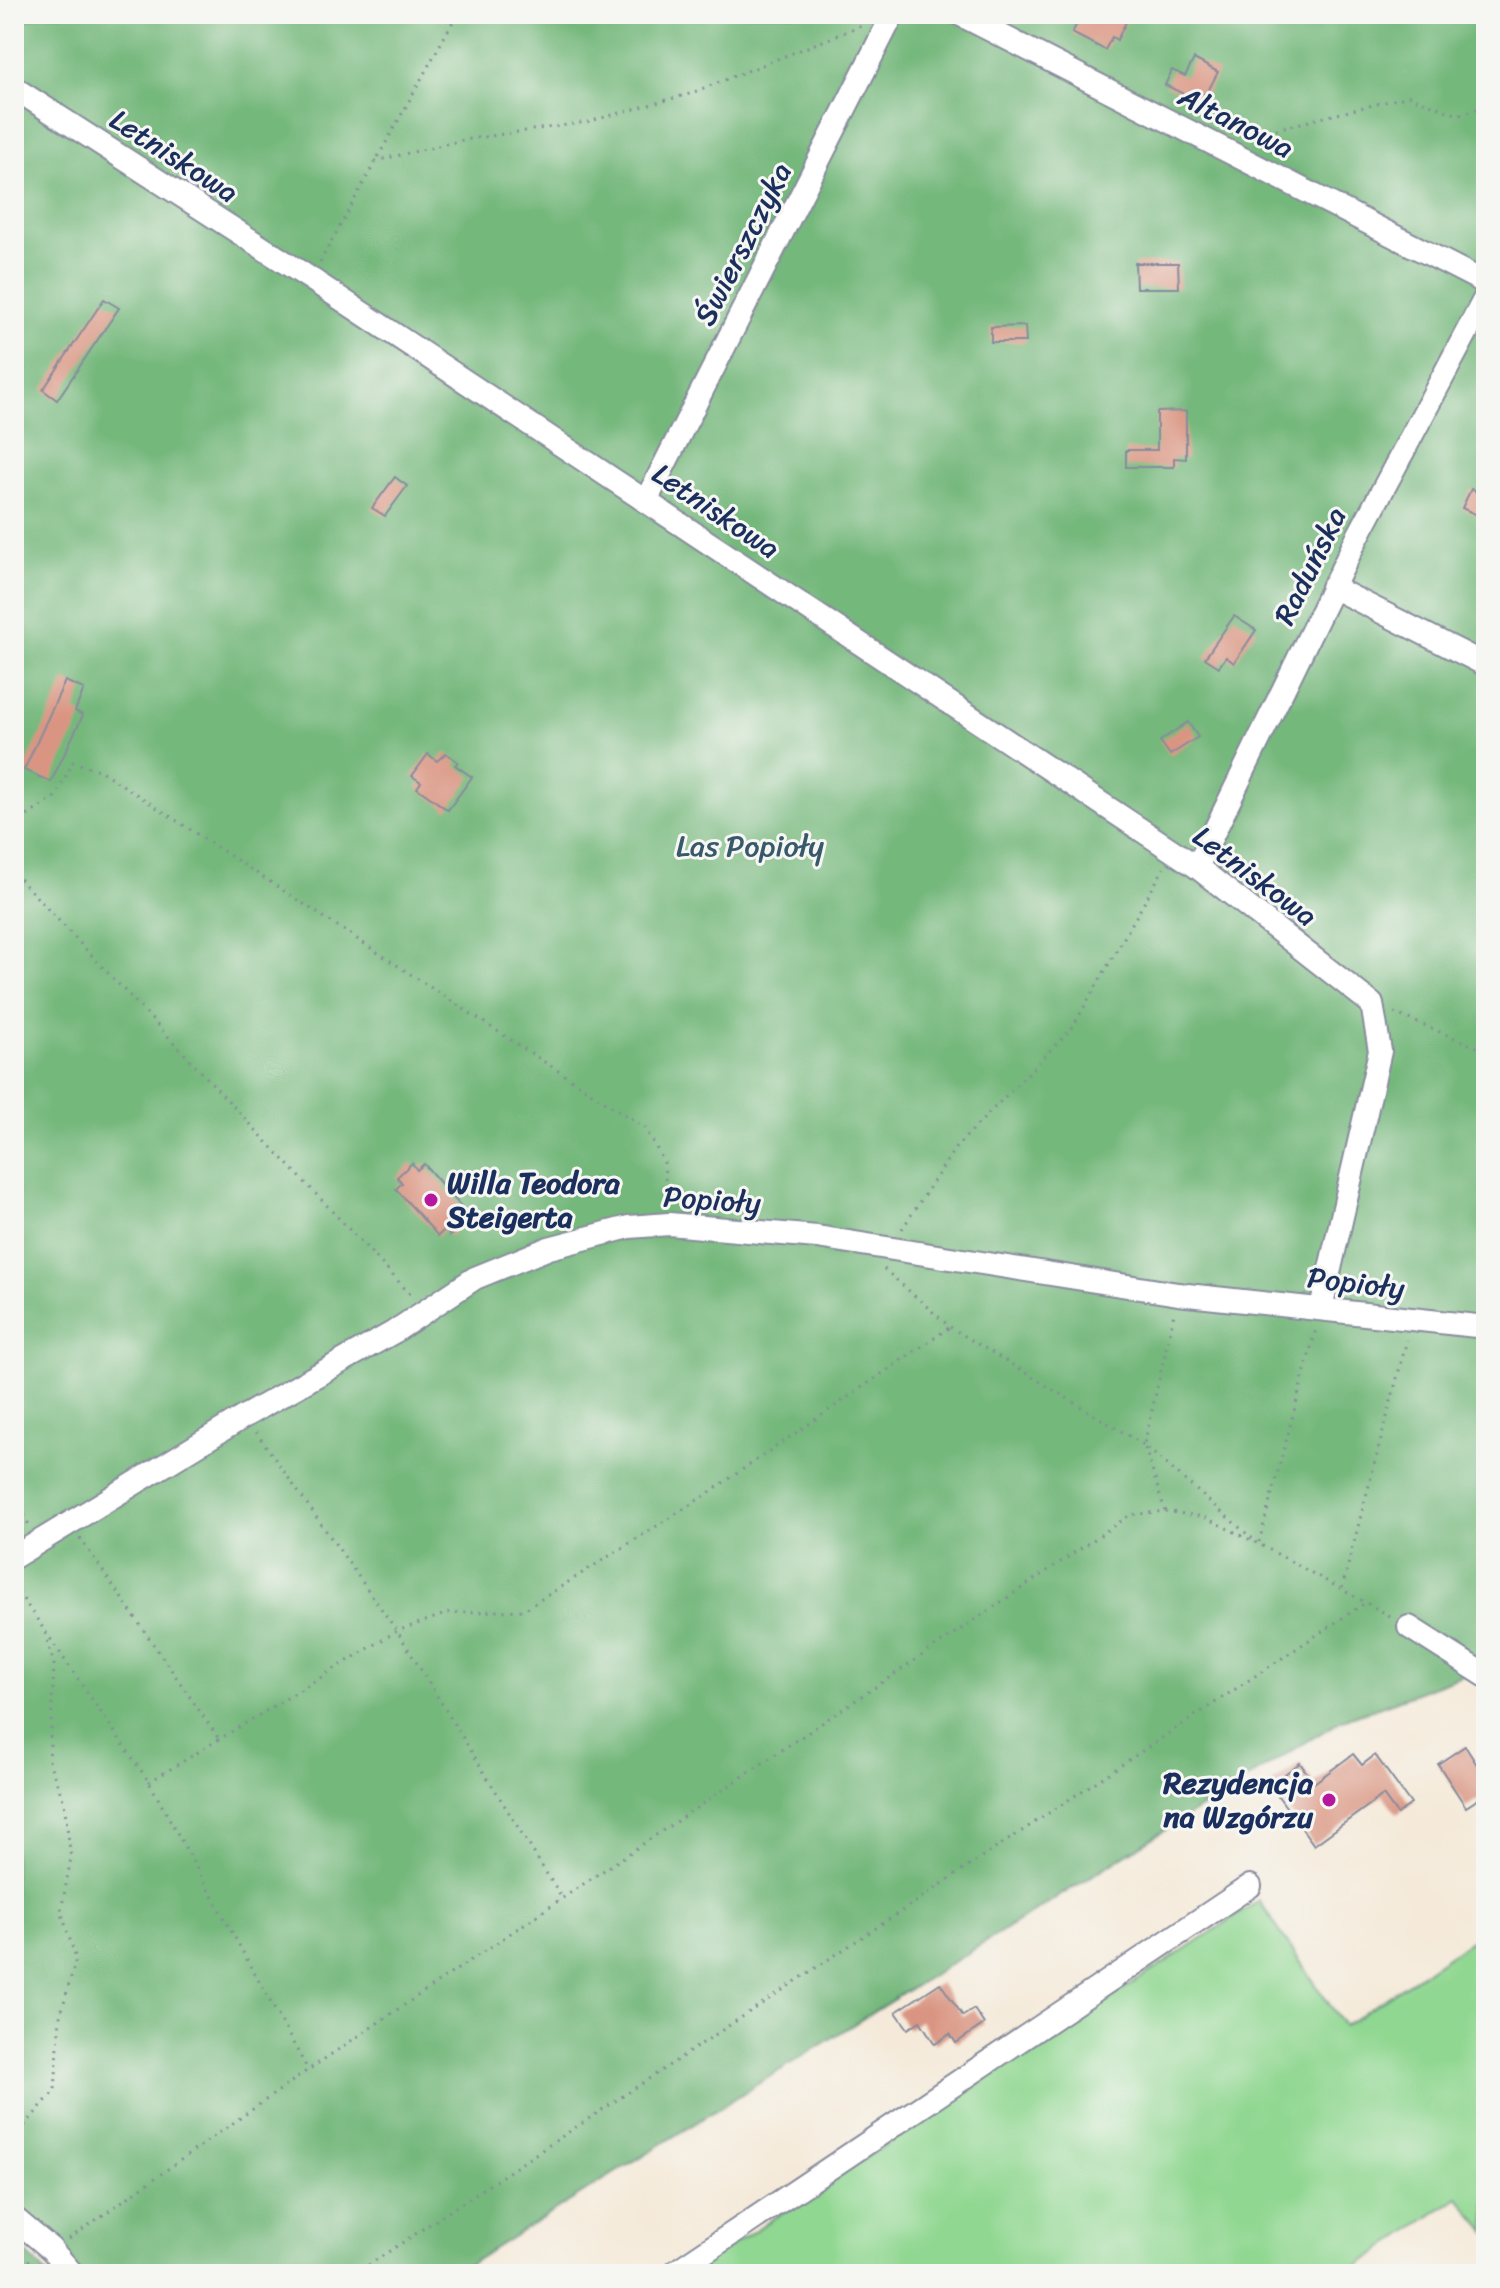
<svg xmlns="http://www.w3.org/2000/svg" width="1500" height="2288" font-family="Sriracha,sans-serif">
	<style>
		.green { fill: #90d791; stroke: #568378; stroke-width: 2 }
		.forest { fill: #74b87b; stroke: #48746c; stroke-width: 2 }
		.building { fill: #da9582 }
		.lines { fill: none; stroke-linecap: round; stroke-linejoin: round }
		.minor-casing { stroke: #888c9c; stroke-width: 26 }
		.path { stroke: #888c9c; stroke-width: 3; stroke-dasharray: 2 6; stroke-linecap: butt }
		.minor { stroke: #fff; stroke-width: 22 }
		.poi-dot { fill: #b5179e; stroke: #f6f6f2; stroke-width: 3 }
		.labels { text-anchor: middle; stroke-width: 6; stroke-linejoin: round; paint-order: stroke }
		.street-label { font-size: 30px; fill: #1b2f5e; stroke: #f6f6f2 }
		.park-label { font-size: 30px; fill: #38596b; stroke: #f6f6f2 }
		.poi-label { font-size: 30px; font-weight: bold; fill: #1b2f5e; stroke: #f6f6f2; text-anchor: start }
	</style>
	<rect width="100%" height="100%" fill="#f6f6f2"/>
	<filter id="ink" filterUnits="userSpaceOnUse"><feTurbulence type="fractalNoise" baseFrequency=".0125" numOctaves="2"/><feDisplacementMap in="SourceGraphic" scale="16" xChannelSelector="R" yChannelSelector="G"/><feConvolveMatrix kernelMatrix="1 2 1 2 8 2 1 2 1" color-interpolation-filters="sRGB"/></filter>
	<filter id="wash" filterUnits="userSpaceOnUse"><feTurbulence type="fractalNoise" baseFrequency=".006" numOctaves="4" result="noise"/><feDisplacementMap in="SourceGraphic" scale="32" xChannelSelector="R" yChannelSelector="G"/><feGaussianBlur stdDeviation="1.8" result="paint"/><feColorMatrix in="noise" values="0 0 0 0 0 0 0 0 0 0 0 0 0 0 0 0 0 1.4 0 .05"/><feComposite in="paint" operator="in"/></filter>
	<g filter="url(#wash)">
		<rect width="100%" height="100%" fill="#f5ead9"/>
		<!-- green -->
		<polygon class="green" points="1259,1901 1344,2026 1486,1931 1486,2232 1458,2197 1346,2274 688,2274"/>
		<!-- forest -->
		<g class="forest">
			<polygon points="43,14 1486,14 1486,1667 1340,1721 453,2274 76,2274 14,2214 14,24"/>
			<polygon points="14,2241 47,2274 14,2274"/>
		</g>
		<g id="blocks">
			<!-- building -->
			<g class="building">
				<polygon points="1082,14 1130,14 1117,40 1112,37 1105,50 1072,33"/>
				<polygon points="1194,59 1218,72 1206,95 1199,92 1194,99 1165,85 1172,70 1185,76"/>
				<polygon points="1135,263 1178,263 1179,288 1136,288"/>
				<polygon points="104,299 119,308 57,400 43,390"/>
				<polygon points="1025,326 1026,342 991,342 991,327"/>
				<polygon points="1186,411 1186,459 1174,458 1174,467 1126,467 1126,450 1157,450 1157,412"/>
				<polygon points="395,477 407,486 385,516 372,508"/>
				<polygon points="1471,489 1486,496 1479,516 1462,508"/>
				<polygon points="1234,616 1256,630 1234,663 1226,657 1219,667 1205,658"/>
				<polygon points="65,681 84,689 75,711 83,715 51,782 24,770"/>
				<polygon points="1188,722 1198,737 1170,755 1160,741"/>
				<polygon points="446,753 458,762 455,765 472,777 448,810 417,788 421,782 412,776 428,754 437,761"/>
				<polygon points="412,1163 417,1170 424,1164 465,1211 459,1217 464,1223 450,1236 445,1229 438,1236 396,1189 402,1183 397,1177"/>
				<polygon points="1465,1746 1486,1779 1486,1794 1466,1807 1438,1764"/>
				<polygon points="1353,1754 1362,1765 1375,1755 1411,1804 1397,1814 1383,1795 1314,1845 1270,1785 1300,1763 1314,1783"/>
				<polygon points="940,1983 963,2016 974,2009 984,2024 956,2043 950,2034 935,2044 920,2021 908,2029 896,2012"/>
			</g>
		</g>
	</g>
	<g filter="url(#ink)">
		<use href="#blocks" fill-opacity="0" stroke="#888c9c" stroke-width="2"/>
		<g class="lines">
			<defs>
				<g id="minor">
					<polyline points="959,14 1486,283"/>
					<polyline points="14,88 311,279 1197,867 1372,1004 1380,1051 1321,1308"/>
					<polyline points="646,501 893,14"/>
					<polyline points="1332,587 1486,665"/>
					<polyline points="1197,867 1357,538 1486,296"/>
					<polyline points="14,1557 245,1416 394,1332 475,1278 549,1248 629,1227 669,1224 817,1237 1178,1294 1486,1327"/>
					<polyline points="1409,1627 1486,1676"/>
					<polyline points="14,2218 51,2249 73,2274"/>
					<polyline points="672,2274 1250,1886"/>
				</g>
			</defs>
			<!-- minor casing -->
			<use href="#minor" class="minor-casing"/>
			<!-- path -->
			<g class="path">
				<polyline points="1245,137 1409,96 1458,115 1486,106"/>
				<polyline points="375,161 463,140 587,122 689,94 863,25"/>
				<polyline points="320,262 457,14"/>
				<polyline points="14,825 55,797 73,762 101,771 645,1128 664,1162 667,1204"/>
				<polyline points="14,873 412,1296"/>
				<polyline points="1394,1013 1486,1051"/>
				<polyline points="902,1229 956,1147 1072,1028 1164,868"/>
				<polyline points="884,1269 950,1327 1144,1445 1254,1540"/>
				<polyline points="256,1432 397,1631 561,1897"/>
				<polyline points="14,1493 29,1525"/>
				<polyline points="1165,1511 1144,1445 1174,1314"/>
				<polyline points="80,1538 219,1739"/>
				<polyline points="1259,1542 1316,1329"/>
				<polyline points="14,1586 149,1782 308,2070"/>
				<polyline points="1342,1588 1407,1340"/>
				<polyline points="149,1782 397,1631 448,1613 524,1610 704,1496 950,1327"/>
				<polyline points="14,2138 55,2090 60,2017 76,1959 61,1911 71,1858 64,1802 49,1762 54,1665 45,1632"/>
				<polyline points="69,2239 308,2070 1130,1515 1165,1511 1204,1517 1259,1544 1392,1617"/>
				<polyline points="14,2268 30,2260"/>
				<polyline points="355,2274 1365,1603"/>
			</g>
			<!-- minor -->
			<use href="#minor" class="minor"/>
		</g>
	</g>
	<!-- markers -->
	<g class="poi-dot">
		<circle cx="431" cy="1200" r="8"/>
		<circle cx="1329" cy="1800" r="8"/>
	</g>
	<g class="labels">
		<!-- street labels -->
		<g class="street-label">
			<text transform="translate(1236 122) rotate(27)" y="10">Altanowa</text>
			<text transform="translate(174 156) rotate(33)" y="10">Letniskowa</text>
			<text transform="translate(743 244) rotate(-63)" y="10">Świerszczyka</text>
			<text transform="translate(716 511) rotate(34)" y="10">Letniskowa</text>
			<text transform="translate(1310 566) rotate(-64)" y="10">Raduńska</text>
			<text transform="translate(1255 876) rotate(37)" y="10">Letniskowa</text>
			<text transform="translate(712 1200) rotate(4)" y="10">Popioły</text>
			<text transform="translate(1356 1283) rotate(7)" y="10">Popioły</text>
		</g>
		<!-- park labels -->
		<g class="park-label">
			<text x="750" y="856">Las Popioły</text>
		</g>
		<!-- poi labels -->
		<g class="poi-label">
			<text x="447" y="1193">Willa Teodora<tspan x="447" dy="34">Steigerta</tspan></text>
			<text x="1313" y="1793" text-anchor="end">Rezydencja<tspan x="1313" dy="34">na Wzgórzu</tspan></text>
		</g>
	</g>
	<!-- margin -->
	<rect width="1500" height="2288" fill="none" stroke="#f6f6f2" stroke-width="48"/>
</svg>
